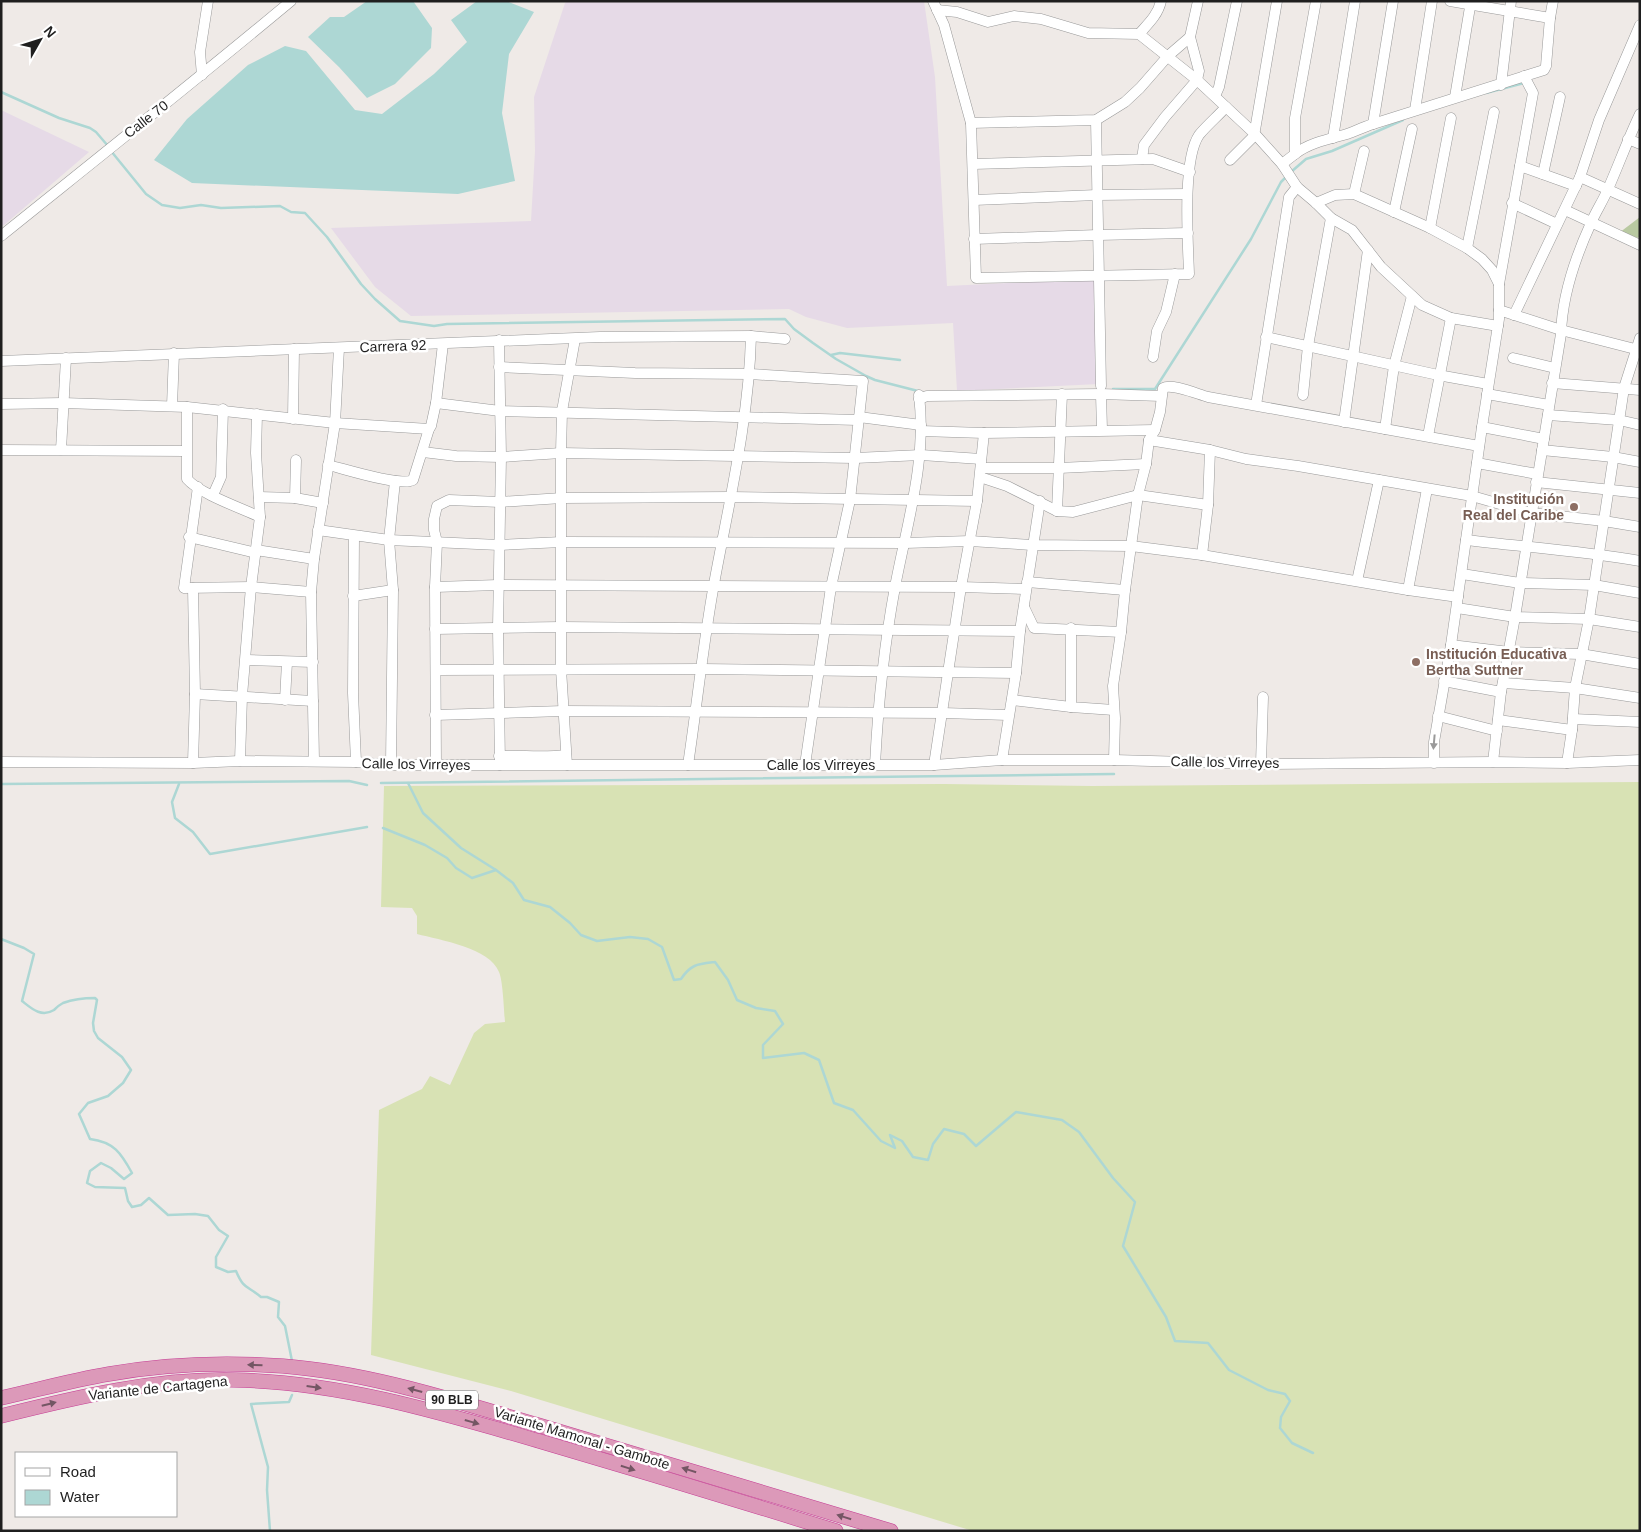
<svg xmlns="http://www.w3.org/2000/svg" width="1641" height="1532" font-family="Helvetica,sans-serif">
	<style>
		.industrial { fill: #e6dae7 }
		.grass { fill: #d8e2b4 }
		.forest { fill: #b9c9a1 }
		.water { fill: #add7d4 }
		.lines { fill: none; stroke-linecap: round; stroke-linejoin: round }
		.stream { stroke: #add7d4; stroke-width: 2.5 }
		.minor-casing { stroke: #999; stroke-width: 11 }
		.highway-casing { stroke: #c53c94; stroke-width: 15 }
		.minor { stroke: #fff; stroke-width: 10 }
		.highway { stroke: #dc99b9; stroke-width: 14 }
		.oneway { fill: #9a9a9a }
		.oneway2 { fill: #745664 }
		.education-dot { fill: #8d6e63; stroke: #fff; stroke-width: 2 }
		.labels { text-anchor: middle; stroke-width: 5; stroke-linejoin: round; paint-order: stroke }
		.shield { fill: #fff; stroke: #626262; stroke-width: 1 }
		.shield-label { font-size: 12px; font-weight: bold; fill: #1f1f1f }
		.street-label { font-size: 14px; fill: #1f1f1f; stroke: #fff }
		.education-label { font-size: 14px; font-weight: bold; fill: #785e54; stroke: #fff; text-anchor: end }
	</style>
	<rect width="100%" height="100%" fill="#efeae7"/>
	<!-- industrial -->
	<g class="industrial">
		<polygon points="568,1 924,1 935,77 947,286 1094,279 1099,384 957,391 953,323 847,328 806,317 789,309 411,316 375,287 331,228 531,221 535,151 534,97 565,3"/>
		<polygon points="1,110 89,152 4,225 1,226"/>
	</g>
	<!-- grass -->
	<path class="grass" d="M1640,782v749h-667l-462,-140 -140,-36 8,-245 43,-21 8,-13 20,9 24,-52 11,-9 20,-2c-1,-11 -2,-41 -6,-50 -9,-24 -59,-32 -82,-38v-18l-5,-8 -31,-1 3,-121 560,-2 148,2z"/>
	<!-- forest -->
	<polygon class="forest" points="1640,217 1640,236 1638,238 1623,233 1615,236"/>
	<!-- water -->
	<g class="water">
		<polygon points="367,1 413,1 432,28 431,48 395,84 367,98 339,67 308,37 330,17 344,17"/>
		<polygon points="477,1 506,1 534,12 509,54 502,113 515,181 458,194 192,183 154,160 187,119 248,65 285,46 306,51 355,110 382,114 434,74 467,42 451,20"/>
	</g>
	<g class="lines">
		<!-- stream -->
		<g class="stream">
			<polyline points="1,92 59,118 90,128 96,132 108,146"/>
			<polyline points="1486,93 1524,83"/>
			<polyline points="111,151 146,194 162,205 180,208 201,205 221,208 280,206 291,212 305,213 327,237 361,284 375,299 400,321 434,326 447,324 785,319 794,329 813,343 836,359 866,376 875,380 918,391"/>
			<polyline points="1291,172 1306,159 1332,151 1403,120"/>
			<polyline points="831,355 840,353 900,360"/>
			<polyline points="1113,389 1155,389 1251,239 1281,182 1287,176"/>
			<polyline points="381,783 1114,774"/>
			<polyline points="408,783 423,813 461,848 496,870"/>
			<polyline points="1,784 349,781 367,785"/>
			<polyline points="179,784 172,802 175,818 193,832 210,854 367,827"/>
			<path d="M383,828l42,17 22,13 9,10 16,10 24,-8 17,13 11,17 26,7 20,16 11,12 16,6 33,-4 18,2 14,8 12,33 7,-1c10,-15 17,-15 34,-17l13,18 9,20 19,8 19,3 8,13 -20,21v13l41,-5 15,7 15,43 19,7 28,31 14,7 -5,-13 12,6 11,16 15,3 5,-16 11,-15 20,5 12,12 40,-34 46,8 17,12 34,46 22,24 -12,44 43,71 9,24 33,2 21,27 39,20 17,4 5,7 -9,16 -1,11 12,15 21,10"/>
			<path d="M1,939l23,9 10,6 -12,47c9,7 19,17 32,9 3,-3 5,-5 9,-7 11,-4 21,-5 32,-5l2,2 -4,23 1,8 4,7 24,19 9,13 -8,13 -15,13 -20,7 -9,11 11,25c24,3 31,14 42,34l-8,6 -13,-11 -10,-5 -11,8 -3,12 8,4 30,1 3,13 4,6 9,-2 8,-7 19,17 27,-1 13,2 11,14 9,6 -12,21v10l12,5 8,-1c8,19 11,14 25,26h6l12,5 -1,15 7,9 7,35"/>
			<polyline points="270,1531 267,1490 268,1467 251,1404 289,1402 292,1395"/>
		</g>
		<defs>
			<g id="minor">
				<path d="M933,1l11,24 27,98 5,155 213,-4c-1,-32 -7,-114 10,-139 8,-10 19,-19 27,-28"/>
				<polyline points="1450,1 1550,18"/>
				<polyline points="937,10 957,12 988,22 1014,16 1041,19 1088,33 1139,34 1197,80 1255,134 1282,164 1297,187 1316,203 1331,218 1352,230 1381,267 1422,305 1451,318 1498,326"/>
				<path d="M1139,34c9,-10 19,-19 22,-33"/>
				<polyline points="202,75 200,52 208,1"/>
				<polyline points="1501,85 1511,1"/>
				<polyline points="1215,96 1219,87 1237,1"/>
				<polyline points="1455,97 1471,1"/>
				<polyline points="1415,110 1432,1"/>
				<polyline points="1096,120 1101,386"/>
				<polyline points="971,123 1096,120 1125,102 1140,88 1168,56 1190,37"/>
				<polyline points="1373,124 1393,1"/>
				<polyline points="1333,138 1355,1"/>
				<polyline points="1628,139 1640,144"/>
				<path d="M1295,154c14,-11 34,-15 52,-20 8,-3 17,-7 26,-10l171,-54 2,-4 4,-48 3,-17"/>
				<polyline points="1142,159 1144,145 1165,117 1197,80 1199,71 1190,37 1198,1"/>
				<polyline points="1230,160 1254,136 1277,1"/>
				<polyline points="973,164 1153,159 1190,172"/>
				<polyline points="1282,164 1295,154 1295,118 1316,1"/>
				<polyline points="1520,166 1576,186"/>
				<polyline points="1543,174 1560,97"/>
				<polyline points="1580,177 1640,204"/>
				<polyline points="1354,194 1364,151"/>
				<polyline points="974,200 1097,195 1187,194"/>
				<polyline points="1316,203 1335,195 1354,194 1430,228 1467,248 1482,259 1492,270 1499,284"/>
				<polyline points="1512,203 1557,224"/>
				<polyline points="1565,210 1640,245"/>
				<polyline points="1394,212 1412,129"/>
				<polyline points="1430,228 1451,118"/>
				<path d="M1,236c97,-78 194,-155 290,-235"/>
				<polyline points="974,239 1098,235 1188,233"/>
				<polyline points="1467,248 1494,112"/>
				<polyline points="1499,310 1561,330 1635,349"/>
				<polyline points="1514,315 1580,177 1599,120 1640,25"/>
				<polyline points="1266,337 1438,375 1488,384"/>
				<polyline points="499,340 501,457 498,628 500,765"/>
				<polyline points="1153,357 1157,331 1166,312 1175,274"/>
				<polyline points="1513,358 1555,368"/>
				<polyline points="1,361 600,337 751,336 785,339"/>
				<polyline points="499,367 635,373 750,374 863,381 850,500 831,587 805,765"/>
				<polyline points="1552,383 1640,390"/>
				<polyline points="1101,394 1102,430"/>
				<polyline points="1487,394 1549,405"/>
				<polyline points="1303,395 1308,346 1331,218"/>
				<polyline points="919,399 927,396 1101,394 1161,396"/>
				<polyline points="436,403 500,411 858,420"/>
				<polyline points="1,404 63,403 187,407 335,423 429,429"/>
				<polyline points="1256,405 1289,197 1297,187"/>
				<polyline points="172,406 174,353"/>
				<path d="M187,407v72c13,15 54,29 73,38"/>
				<polyline points="1548,415 1619,420 1640,425"/>
				<polyline points="859,417 921,425"/>
				<polyline points="293,419 294,349"/>
				<polyline points="1344,422 1368,250"/>
				<polyline points="1482,427 1544,439"/>
				<polyline points="1385,429 1394,366 1412,296"/>
				<polyline points="921,431 984,433 1155,430"/>
				<polyline points="1428,436 1451,318"/>
				<polyline points="1149,440 1210,450 1246,459 1298,466 1472,496 1531,513 1604,521 1640,527"/>
				<polyline points="1,450 186,451"/>
				<polyline points="61,450 66,358"/>
				<polyline points="1542,450 1613,457 1640,462"/>
				<polyline points="423,452 456,456 501,457 561,453 855,458 921,455 981,459"/>
				<polyline points="1477,463 1537,474"/>
				<path d="M328,465c17,4 72,22 85,15l16,-51 2,-3 5,-23 7,-59"/>
				<polyline points="981,468 1059,468 1146,464"/>
				<polyline points="980,477 1007,486 1057,511 1073,512 1138,495 1208,505"/>
				<polyline points="1536,482 1640,493"/>
				<polyline points="198,487 184,588 251,587 311,592"/>
				<polyline points="213,495 221,477 223,409"/>
				<polyline points="259,497 295,498 323,503"/>
				<polyline points="295,498 296,460"/>
				<polyline points="1057,511 1062,394"/>
				<polyline points="318,530 389,540 499,545 562,542 905,543 970,541 1032,545 1131,546 1202,555 1408,590 1458,597"/>
				<polyline points="354,536 353,693 356,762"/>
				<polyline points="189,537 256,553"/>
				<path d="M1466,540c58,7 116,11 174,21"/>
				<polyline points="256,550 314,559"/>
				<polyline points="1202,555 1208,505 1210,450"/>
				<polyline points="1462,574 1520,583 1594,585 1640,593"/>
				<polyline points="1357,581 1379,480"/>
				<polyline points="1027,582 1125,590"/>
				<polyline points="435,587 498,585 961,587 1026,589"/>
				<polyline points="1408,590 1427,489"/>
				<polyline points="353,596 393,590"/>
				<polyline points="1024,607 1034,628 1121,632"/>
				<polyline points="1457,608 1515,617 1589,619 1640,627"/>
				<polyline points="1071,628 1071,707 1114,710"/>
				<polyline points="435,629 561,627 1020,631"/>
				<polyline points="1451,645 1509,652 1581,654 1640,664"/>
				<polyline points="246,660 313,662"/>
				<polyline points="436,670 702,669 1016,673"/>
				<polyline points="1444,681 1501,692"/>
				<polyline points="1503,683 1575,688 1640,698"/>
				<polyline points="195,694 313,701"/>
				<polyline points="285,700 287,662"/>
				<polyline points="1012,700 1071,707"/>
				<polyline points="435,715 563,711 943,713 1008,715"/>
				<polyline points="1438,716 1497,731"/>
				<polyline points="1573,719 1640,722"/>
				<polyline points="1498,720 1572,730"/>
				<path d="M499,756c23,-1 44,2 67,-1"/>
				<polyline points="1002,760 1016,673 1020,631 1040,501"/>
				<path d="M1114,760l1,-42 -2,-32 8,-54 4,-42 13,-95 8,-31 3,-24 6,-10 5,-18 3,-24c9,-5 34,6 45,9l271,49"/>
				<polyline points="240,761 242,696 251,587 260,517 256,453 257,414"/>
				<polyline points="314,761 311,592 314,559 335,423 339,348"/>
				<polyline points="1,762 193,763 240,761 356,762 391,765 934,765 1002,760 1114,760 1261,764 1493,762 1567,763 1640,760"/>
				<path d="M1493,762l8,-70 14,-75 46,-283c1,-38 14,-76 30,-111 5,-12 12,-22 17,-34 11,-25 20,-50 32,-75"/>
				<polyline points="193,763 195,694 193,588"/>
				<polyline points="1434,763 1434,742 1451,645 1482,427 1499,319 1499,284 1533,93 1524,76"/>
				<polyline points="1567,763 1572,730 1575,688 1589,619 1624,388 1640,338"/>
				<polyline points="1261,764 1263,697"/>
				<polyline points="391,765 393,590 389,540 395,481"/>
				<polyline points="436,765 435,587 437,542 434,530 434,519 437,506 449,500 500,502 562,498 731,497 977,501"/>
				<polyline points="567,765 561,669 561,453 562,411 575,339"/>
				<path d="M688,765c9,-60 15,-121 26,-181 15,-82 35,-164 37,-248"/>
				<path d="M875,765c3,-60 9,-119 20,-178 12,-64 32,-126 24,-192"/>
				<polyline points="934,765 961,587 977,501 984,433"/>
			</g>
			<g id="highway">
				<path d="M1,1398c36,-8 72,-18 108,-24 56,-10 117,-12 174,-8 88,7 172,35 255,59 118,35 235,71 353,106"/>
				<path d="M1,1416c76,-19 155,-38 234,-36 104,2 204,32 304,61 99,29 198,59 297,90"/>
			</g>
		</defs>
		<!-- minor casing -->
		<use href="#minor" class="minor-casing"/>
		<!-- highway casing -->
		<use href="#highway" class="highway-casing"/>
		<!-- minor -->
		<use href="#minor" class="minor"/>
		<!-- highway -->
		<use href="#highway" class="highway"/>
	</g>
	<!-- one-way arrows -->
	<defs><path id="oneway-solid" d="M-6-.8H1V-3.2L6.5 0L1 3.2V.8H-6Z" transform="scale(1.25)"/></defs>
	<use class="oneway" href="#oneway-solid" transform="translate(1434 742) rotate(95)"/>
	<g class="oneway2">
		<use href="#oneway-solid" transform="translate(255 1365) rotate(-178)"/>
		<use href="#oneway-solid" transform="translate(314 1387) rotate(8)"/>
		<use href="#oneway-solid" transform="translate(415 1390) rotate(-165)"/>
		<use href="#oneway-solid" transform="translate(49 1404) rotate(-14)"/>
		<use href="#oneway-solid" transform="translate(472 1422) rotate(16)"/>
		<use href="#oneway-solid" transform="translate(628 1468) rotate(17)"/>
		<use href="#oneway-solid" transform="translate(689 1470) rotate(-163)"/>
		<use href="#oneway-solid" transform="translate(844 1517) rotate(-163)"/>
	</g>
	<!-- markers -->
	<g class="education-dot">
		<circle cx="1574" cy="507" r="5"/>
		<circle cx="1416" cy="662" r="5"/>
	</g>
	<g class="labels">
		<!-- shield labels -->
		<rect class="shield" x="426" y="1390.5" width="52" height="19" rx="4"/>
		<g class="shield-label">
			<text x="452" y="1404">90 BLB</text>
		</g>
		<!-- street labels -->
		<g class="street-label">
			<text transform="translate(146 119) rotate(-38)" y="5">Calle 70</text>
			<text transform="translate(393 346) rotate(-2)" y="5">Carrera 92</text>
			<text transform="translate(1225 762) rotate(1)" y="5">Calle los Virreyes</text>
			<text transform="translate(416 764) rotate(1)" y="5">Calle los Virreyes</text>
			<text x="821" y="770">Calle los Virreyes</text>
			<text transform="translate(158 1388) rotate(-6)" y="5">Variante de Cartagena</text>
			<text transform="translate(582 1438) rotate(17)" y="5">Variante Mamonal - Gambote</text>
		</g>
		<!-- education labels -->
		<g class="education-label">
			<text x="1564" y="504">Institución<tspan x="1564" dy="16">Real del Caribe</tspan></text>
			<text x="1426" y="659" text-anchor="start">Institución Educativa<tspan x="1426" dy="16">Bertha Suttner</tspan></text>
		</g>
	</g>
	<!-- border -->
	<rect width="1641" height="1532" fill="none" stroke="#1f1f1f" stroke-width="5"/>
	<!-- legend -->
	<rect x="15" y="1452" width="162" height="65" fill="#ffffff" stroke="#a5a5a5"/>
	<rect x="25" y="1468" width="25" height="8" fill="#ffffff" stroke="#a5a5a5"/>
	<text x="60" y="1477" font-size="15" fill="#1f1f1f">Road</text>
	<rect x="25" y="1490" width="25" height="15" fill="#add7d4" stroke="#a5a5a5"/>
	<text x="60" y="1502" font-size="15" fill="#1f1f1f">Water</text>
	<!-- north arrow -->
	<g transform="translate(40 40) rotate(51)" stroke="#ffffff" stroke-width="4" paint-order="stroke">
	<path d="M0-4L9 19L0 12L-9 19Z" fill="#1f1f1f"/>
	<text y="-8" font-size="14" font-weight="bold" text-anchor="middle" fill="#1f1f1f">N</text>
	</g>
</svg>
